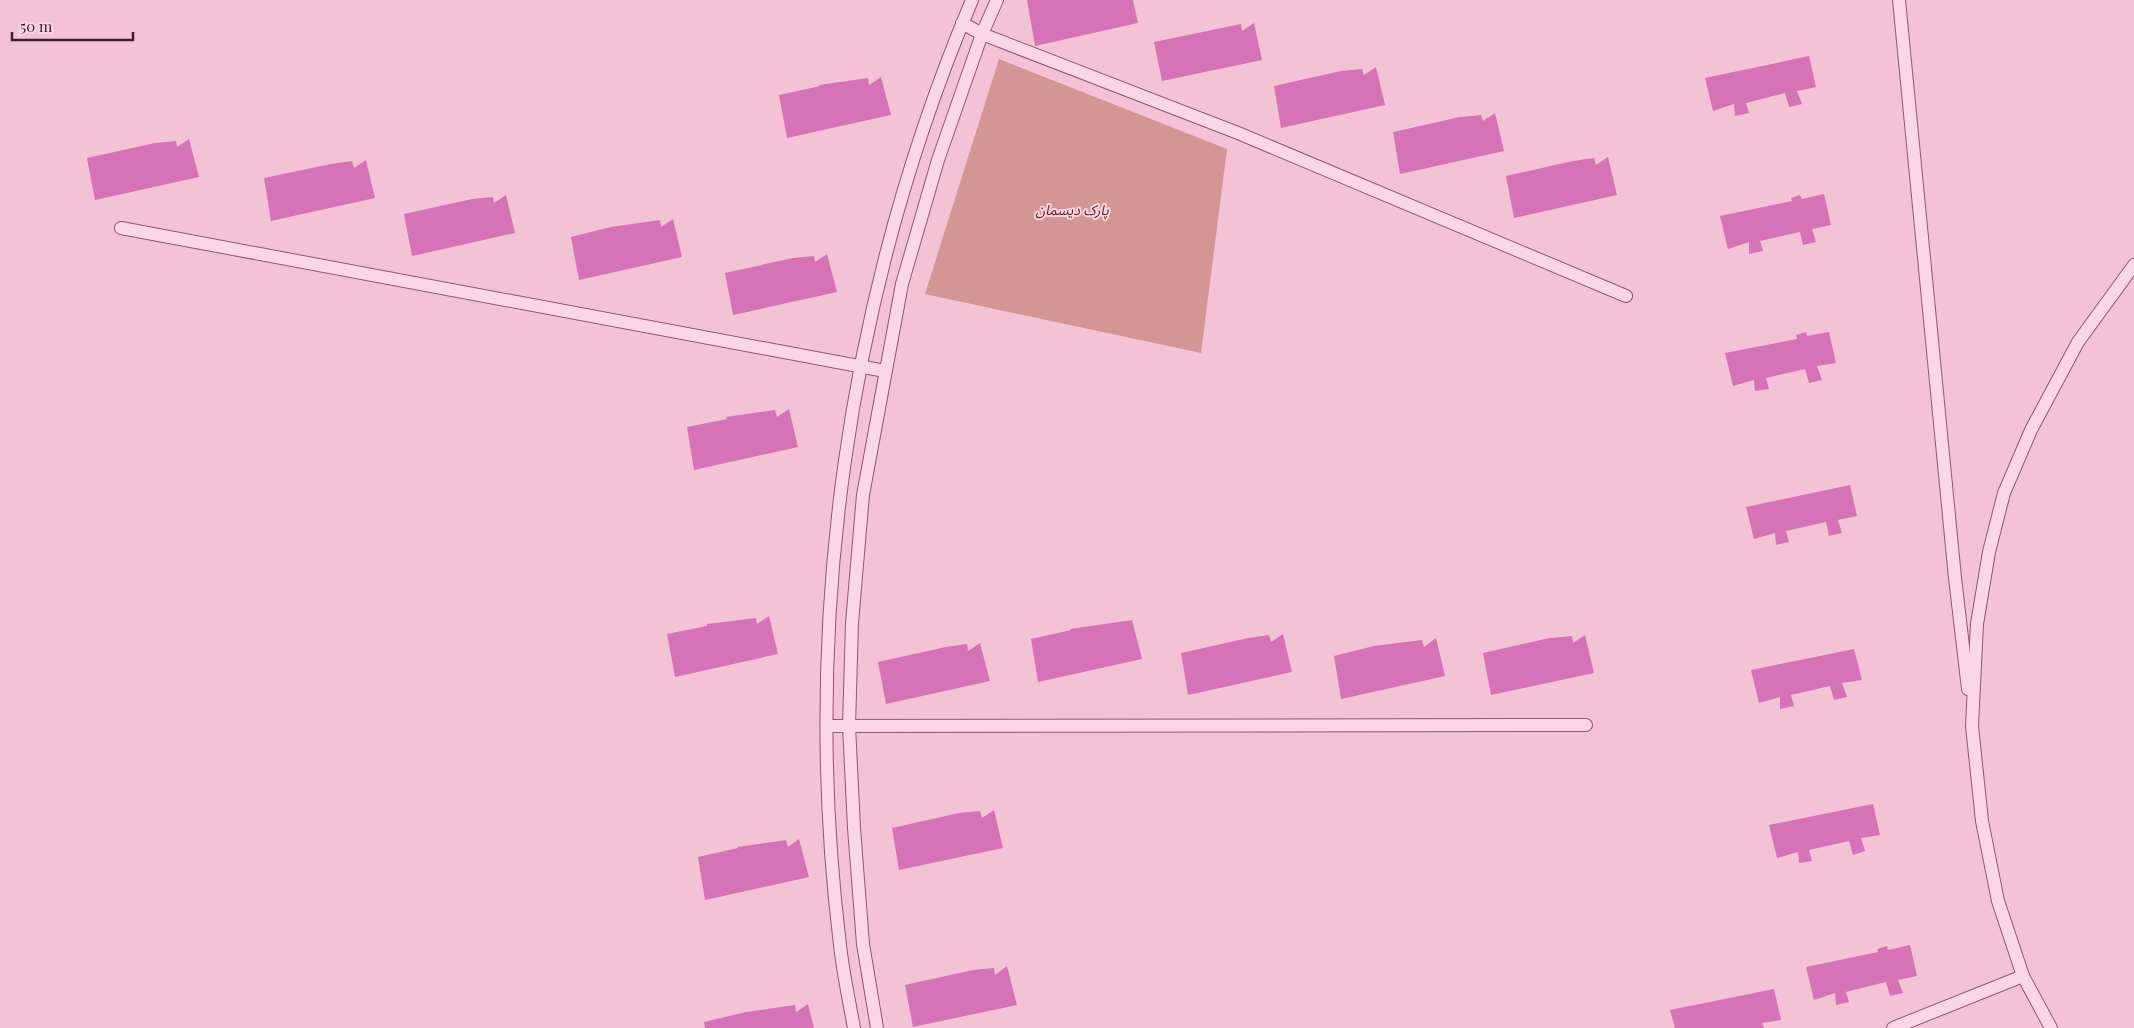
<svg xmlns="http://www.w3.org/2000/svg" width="2134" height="1028" font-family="'Playfair Display','Noto Sans Arabic',serif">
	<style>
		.green { fill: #d39694 }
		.building { fill: #d673b6 }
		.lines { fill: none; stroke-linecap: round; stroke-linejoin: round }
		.street-casing { stroke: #905676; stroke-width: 14 }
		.street { stroke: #fdd6e5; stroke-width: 12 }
		.labels { text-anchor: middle; stroke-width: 4; stroke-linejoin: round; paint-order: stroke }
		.park-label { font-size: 14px; font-style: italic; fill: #5d2a20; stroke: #fad2e1 }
	</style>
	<rect width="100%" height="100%" fill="#f3c2d5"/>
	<!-- green -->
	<polygon class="green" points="999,59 1227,149 1201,353 925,294"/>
	<!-- building -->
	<g class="building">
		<polygon points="1027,0 1133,0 1138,23 1035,46"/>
		<polygon points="1254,23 1262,60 1162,81 1154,42 1241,24 1242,31"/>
		<polygon points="1809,56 1816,87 1797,91 1802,104 1789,107 1785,93 1746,103 1749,113 1735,116 1734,104 1713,111 1705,78"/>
		<polygon points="1376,67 1385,105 1281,128 1274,86 1341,71 1362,69 1364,75"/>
		<polygon points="881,77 891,115 787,138 779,95 820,86 819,85 868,78 869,85"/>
		<polygon points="1495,113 1504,151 1400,174 1393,132 1460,117 1481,115 1483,121"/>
		<polygon points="189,139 199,177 95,200 87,158 155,143 176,141 177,147"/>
		<polygon points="1608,157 1617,195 1514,218 1506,176 1573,161 1594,158 1596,165"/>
		<polygon points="366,160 375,198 271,221 264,178 331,164 352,161 354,168"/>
		<polygon points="1824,194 1831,225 1812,229 1816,242 1803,245 1800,232 1760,241 1763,251 1749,254 1749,242 1728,249 1720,216 1792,201 1791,198 1800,195 1802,199"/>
		<polygon points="506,195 515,233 412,256 404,214 472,199 493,197 494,203"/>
		<polygon points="673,219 682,257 579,280 571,237 611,227 660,220 661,227"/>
		<polygon points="827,254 837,292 733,315 725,273 793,258 814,256 815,262"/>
		<polygon points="1806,332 1807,336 1829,332 1836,363 1817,366 1822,380 1809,383 1805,369 1766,378 1769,389 1755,391 1754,380 1733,386 1725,353 1797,339 1796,335"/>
		<polygon points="789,409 798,447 694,470 687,427 727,419 726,417 775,410 777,417"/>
		<polygon points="1850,485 1857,516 1838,520 1842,533 1829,536 1826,522 1786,531 1789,542 1776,545 1775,533 1754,539 1746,507"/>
		<polygon points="769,616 778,654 675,677 667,634 707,626 707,624 756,618 757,624"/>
		<polygon points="1132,620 1142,659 1038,682 1031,639 1071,630 1070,629"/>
		<polygon points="1283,634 1292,672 1188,695 1181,653 1248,638 1269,635 1271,642"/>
		<polygon points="1585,635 1594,673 1491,695 1483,653 1550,638 1572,636 1573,643"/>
		<polygon points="1436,638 1445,676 1341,699 1334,656 1374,646 1422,640 1424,647"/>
		<polygon points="980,643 990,681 886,704 878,662 946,647 967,644 968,651"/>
		<polygon points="1854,649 1862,680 1842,683 1847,697 1834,700 1830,686 1791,695 1794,706 1780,709 1780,697 1759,703 1751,670"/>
		<polygon points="1873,804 1880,835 1861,838 1865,851 1853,855 1849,841 1809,850 1812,861 1799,863 1798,852 1777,858 1769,825"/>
		<polygon points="994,810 1003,848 899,870 892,828 959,813 980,811 982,818"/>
		<polygon points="799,839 809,877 705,900 698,857 738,848 737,847 786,840 788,847"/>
		<polygon points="1910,945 1917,976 1898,980 1903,993 1890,996 1886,982 1846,992 1849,1002 1836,1005 1835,993 1814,1000 1806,967 1878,952 1877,949 1887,946 1888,950"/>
		<polygon points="1007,966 1017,1005 913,1027 905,985 973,970 994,968 995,975"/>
		<polygon points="1774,989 1781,1020 1762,1023 1764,1028 1675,1028 1670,1010"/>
		<polygon points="808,1004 814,1028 705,1028 704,1022 746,1012 795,1005 796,1012"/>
	</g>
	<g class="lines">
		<defs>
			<g id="street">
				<polyline points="1899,0 1955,578 1968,689"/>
				<polyline points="962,23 982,34 1238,133 1626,296"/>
				<polyline points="121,228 885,371"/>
				<polyline points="827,726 1586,725"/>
				<path d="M854,1028c-5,-28 -11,-55 -14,-83 -39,-319 7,-649 132,-945"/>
				<polyline points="877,1028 863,944 854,828 849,726 852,623 863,495 902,284 938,160 982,34 997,0"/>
				<polyline points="1893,1028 2023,976"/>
				<polyline points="2051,1028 2023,976 1998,901 1982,821 1972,726 1977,624 1989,552 2004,493 2031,430 2078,342 2134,265"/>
			</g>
		</defs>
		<!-- street casing -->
		<use href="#street" class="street-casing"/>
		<!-- street -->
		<use href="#street" class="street"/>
	</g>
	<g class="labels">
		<!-- park labels -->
		<g class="park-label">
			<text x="1072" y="215">پارک دیسمان</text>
		</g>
	</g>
	<!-- scale -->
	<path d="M12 32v8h121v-8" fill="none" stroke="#3e1c31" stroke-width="2.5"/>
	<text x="20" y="32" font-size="15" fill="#3e1c31" stroke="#fad2e1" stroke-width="4" paint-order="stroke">50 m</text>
</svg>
